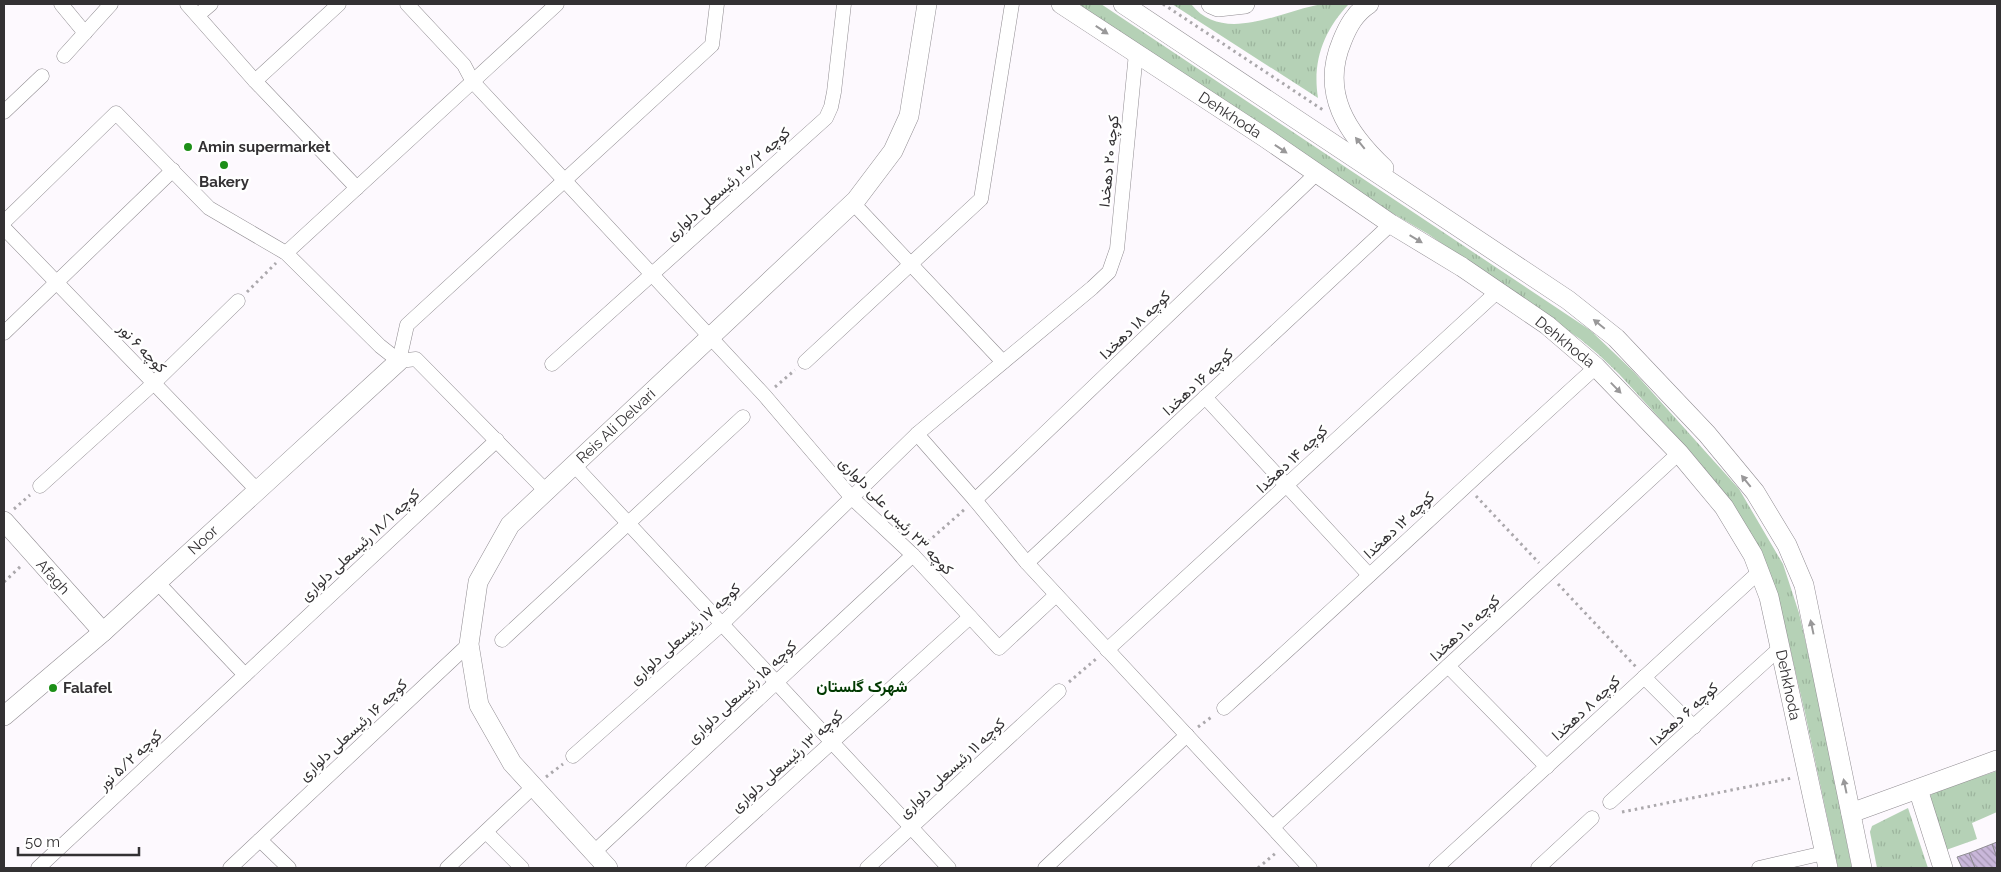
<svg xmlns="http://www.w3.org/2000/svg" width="2001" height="872" font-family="Raleway,Vazirmatn,sans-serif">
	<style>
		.grass { fill: url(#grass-tufts) }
		.building { fill: url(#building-back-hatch); stroke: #8f8d92 }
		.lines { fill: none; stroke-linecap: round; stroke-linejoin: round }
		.street-casing { stroke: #918d92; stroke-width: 15 }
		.secondary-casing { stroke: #918d92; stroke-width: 20 }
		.path { stroke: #aba8ac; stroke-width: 3; stroke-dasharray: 2.5 4; stroke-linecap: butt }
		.street { stroke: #fff; stroke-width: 14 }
		.secondary { stroke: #fff; stroke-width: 19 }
		.oneway { fill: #999899 }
		.poi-dot { fill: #1d8f18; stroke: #fff; stroke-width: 2 }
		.labels { text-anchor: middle; stroke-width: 5; stroke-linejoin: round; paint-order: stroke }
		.street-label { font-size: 15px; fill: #333133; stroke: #fff }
		.poi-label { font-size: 15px; font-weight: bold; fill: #333133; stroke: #fff; text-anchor: start }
		.neighbourhood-label { font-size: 16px; font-weight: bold; fill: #013901; stroke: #fff }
	</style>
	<defs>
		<pattern id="grass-tufts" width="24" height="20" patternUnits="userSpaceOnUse" patternTransform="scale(1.25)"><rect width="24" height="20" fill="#b5d1b6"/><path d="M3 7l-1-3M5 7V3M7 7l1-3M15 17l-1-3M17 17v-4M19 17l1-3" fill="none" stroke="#9cb49d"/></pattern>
		<pattern id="building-back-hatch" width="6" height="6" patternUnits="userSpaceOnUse" patternTransform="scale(1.25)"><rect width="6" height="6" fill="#c9b7da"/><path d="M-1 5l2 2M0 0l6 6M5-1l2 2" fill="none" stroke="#a495b1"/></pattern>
	</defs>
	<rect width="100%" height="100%" fill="#fdf9fe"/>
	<!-- grass -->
	<g class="grass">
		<polygon points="1077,4 1101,4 1590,330 1634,372 1739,489 1783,564 1799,613 1816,688 1852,868 1838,868 1805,713 1786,631 1724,493 1695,457 1619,374 1598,354 1580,339 1428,234 1380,206"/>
		<path d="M1172,4h19c32,41 90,7 131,0 9,-1 19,0 27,0 -25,26 -37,57 -31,94z"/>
		<polygon points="1997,771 1997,812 1972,823 1977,839 1946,850 1930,796 1934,792"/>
		<polygon points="1908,808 1928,868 1877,868 1870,832 1872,826"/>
	</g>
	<!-- building -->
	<g class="building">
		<polygon points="1997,842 1997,858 1992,844"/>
		<polygon points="1992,844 1997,858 1997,868 1975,868 1969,853"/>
		<polygon points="1969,853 1975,868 1962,868 1957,857"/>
	</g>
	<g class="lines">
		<defs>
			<g id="street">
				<polyline points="61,4 85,33"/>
				<polyline points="187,4 255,81 357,188"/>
				<polyline points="407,4 464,65 473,82 765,396 852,498 913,555 999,648 1056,595"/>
				<polyline points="198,15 211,4"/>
				<polyline points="64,56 111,4"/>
				<polyline points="255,81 339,4"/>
				<polyline points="4,112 42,76"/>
				<polyline points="853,203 1003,362"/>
				<polyline points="4,222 116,113 209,208 286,253 380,346 399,361"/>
				<polyline points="4,228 257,490"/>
				<polyline points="286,253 557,4"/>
				<polyline points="4,333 173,170"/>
				<polyline points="399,361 407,325 712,45 717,4"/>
				<polyline points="399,361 416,359 546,491"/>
				<polyline points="805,362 981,199 1012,4"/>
				<polyline points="552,364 826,118 831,107 834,92 844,4"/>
				<polyline points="1205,397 1369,575"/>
				<polyline points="917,434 975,500 1027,563 1310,868"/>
				<polyline points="574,465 949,868"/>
				<polyline points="40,486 154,383 238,301"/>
				<polyline points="975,500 1317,173"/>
				<polyline points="1027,563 1391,224"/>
				<polyline points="157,582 245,675"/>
				<polyline points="502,640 743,417"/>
				<polyline points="1107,650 1498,291"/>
				<polyline points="1448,666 1547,767"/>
				<polyline points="1644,677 1694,727"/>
				<path d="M1224,708c125,-112 247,-228 372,-341"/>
				<polyline points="573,756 722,624 917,434 1092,288 1109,272 1117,249 1136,53"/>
				<polyline points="1610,802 1780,648"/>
				<polyline points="1273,827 1679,453"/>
				<polyline points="486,832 522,868"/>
				<polyline points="260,840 289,868"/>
				<polyline points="593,853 913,555"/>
				<polyline points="38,868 497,440"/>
				<polyline points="230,868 469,644"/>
				<polyline points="447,868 533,787"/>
				<polyline points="693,868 970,617"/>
				<polyline points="867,868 1059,691"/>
				<polyline points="1045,868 1187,735"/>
				<polyline points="1436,868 1759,572"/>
				<polyline points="1538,868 1592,818"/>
				<polyline points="1759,868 1824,853"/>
			</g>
			<g id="secondary">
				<polyline points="1061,4 1264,137 1391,224 1462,267 1547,325 1596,367 1679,453 1724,507 1753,555 1769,597 1828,868"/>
				<polyline points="1123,4 1568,300 1616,338 1707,434 1755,492 1787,545 1804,585 1862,868"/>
				<polyline points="1211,4 1218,7 1245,4"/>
				<path d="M1369,4c-14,9 -21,22 -27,37 -22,52 5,92 42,127"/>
				<polyline points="4,521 103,632"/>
				<polyline points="4,716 103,632 399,361"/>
				<polyline points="1918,789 1943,868"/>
				<polyline points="1851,813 1997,760"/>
				<polyline points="608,868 512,763 479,705 469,644 478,582 510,525 856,200 893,151 909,116 927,4"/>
			</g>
		</defs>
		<!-- street casing -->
		<use href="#street" class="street-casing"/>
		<!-- secondary casing -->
		<use href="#secondary" class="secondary-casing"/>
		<!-- path -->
		<g class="path">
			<polyline points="1163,4 1323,110"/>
			<polyline points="247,292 276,263"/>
			<polyline points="775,387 795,370"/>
			<polyline points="1476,496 1539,563"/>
			<polyline points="14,509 30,495"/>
			<polyline points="923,546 965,509"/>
			<polyline points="4,582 22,565"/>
			<polyline points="1558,584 1636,667"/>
			<polyline points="1069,682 1096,659"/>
			<polyline points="1198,727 1213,716"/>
			<polyline points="546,777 563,764"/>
			<polyline points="1622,812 1792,778"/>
			<polyline points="1258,868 1277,852"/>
		</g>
		<!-- street -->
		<use href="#street" class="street"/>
		<!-- secondary -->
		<use href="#secondary" class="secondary"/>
	</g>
	<!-- one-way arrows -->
	<defs><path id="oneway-solid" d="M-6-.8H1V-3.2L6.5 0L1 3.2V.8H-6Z" transform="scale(1.25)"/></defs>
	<g class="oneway">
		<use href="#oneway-solid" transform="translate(1102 30) rotate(33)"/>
		<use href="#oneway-solid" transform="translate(1360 143) rotate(-129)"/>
		<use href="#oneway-solid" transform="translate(1281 149) rotate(34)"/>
		<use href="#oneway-solid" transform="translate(1416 239) rotate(31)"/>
		<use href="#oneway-solid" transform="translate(1599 324) rotate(-141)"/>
		<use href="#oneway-solid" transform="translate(1616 388) rotate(46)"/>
		<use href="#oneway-solid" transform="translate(1746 481) rotate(-129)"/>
		<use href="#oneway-solid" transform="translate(1812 627) rotate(-102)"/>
		<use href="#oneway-solid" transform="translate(1845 786) rotate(-102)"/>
	</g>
	<!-- markers -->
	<g class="poi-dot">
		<circle cx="188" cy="147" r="5"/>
		<circle cx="224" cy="165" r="5"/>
		<circle cx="53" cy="688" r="5"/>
	</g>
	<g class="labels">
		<!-- street labels -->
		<g class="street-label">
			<text transform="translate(1230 115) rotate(33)" y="5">Dehkhoda</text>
			<text transform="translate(1109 161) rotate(-84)" y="5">کوچه ۲۰ دهخدا</text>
			<text transform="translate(728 184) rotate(-42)" y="5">کوچه ۲۰/۲ رئیسعلی دلواری</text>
			<text transform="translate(1135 325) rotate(-44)" y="5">کوچه ۱۸ دهخدا</text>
			<text transform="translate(1565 342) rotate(39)" y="5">Dehkhoda</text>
			<text transform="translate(142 348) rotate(46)" y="5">کوچه ۶ نور</text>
			<text transform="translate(1198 382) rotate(-43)" y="5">کوچه ۱۶ دهخدا</text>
			<text transform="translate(616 426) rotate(-43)" y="5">Reis Ali Delvari</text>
			<text transform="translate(1292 459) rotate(-43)" y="5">کوچه ۱۴ دهخدا</text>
			<text transform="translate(896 516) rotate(46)" y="5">کوچه ۲۳ رئیس علی دلواری</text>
			<text transform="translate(1399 525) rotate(-43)" y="5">کوچه ۱۲ دهخدا</text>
			<text transform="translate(203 540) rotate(-43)" y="5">Noor</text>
			<text transform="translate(360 545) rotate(-43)" y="5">کوچه ۱۸/۱ رئیسعلی دلواری</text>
			<text transform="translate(53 577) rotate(48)" y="5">Afagh</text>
			<text transform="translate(1465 628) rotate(-43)" y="5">کوچه ۱۰ دهخدا</text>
			<text transform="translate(685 634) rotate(-42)" y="5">کوچه ۱۷ رئیسعلی دلواری</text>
			<text transform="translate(1788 685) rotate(78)" y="5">Dehkhoda</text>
			<text transform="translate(742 692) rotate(-43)" y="5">کوچه ۱۵ رئیسعلی دلواری</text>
			<text transform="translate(1586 708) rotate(-43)" y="5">کوچه ۸ دهخدا</text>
			<text transform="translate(1684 714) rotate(-42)" y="5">کوچه ۶ دهخدا</text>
			<text transform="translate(353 730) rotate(-43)" y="5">کوچه ۱۶ رئیسعلی دلواری</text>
			<text transform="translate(130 760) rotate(-43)" y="5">کوچه ۵/۲ نور</text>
			<text transform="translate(787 761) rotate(-42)" y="5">کوچه ۱۳ رئیسعلی دلواری</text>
			<text transform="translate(952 768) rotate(-43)" y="5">کوچه ۱۱ رئیسعلی دلواری</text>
		</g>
		<!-- poi labels -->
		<g class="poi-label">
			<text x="198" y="152">Amin supermarket</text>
			<text x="224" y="187" text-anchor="middle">Bakery</text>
			<text x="63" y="693">Falafel</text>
		</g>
		<!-- neighbourhood labels -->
		<g class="neighbourhood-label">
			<text x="862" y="692">شهرک گلستان</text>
		</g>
	</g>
	<!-- border -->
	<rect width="2001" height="872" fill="none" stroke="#333133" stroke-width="10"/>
	<!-- scale -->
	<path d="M18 847v8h121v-8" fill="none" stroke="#333133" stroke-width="2.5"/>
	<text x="25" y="847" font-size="15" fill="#333133" stroke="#ffffff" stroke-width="4" paint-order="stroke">50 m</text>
</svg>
